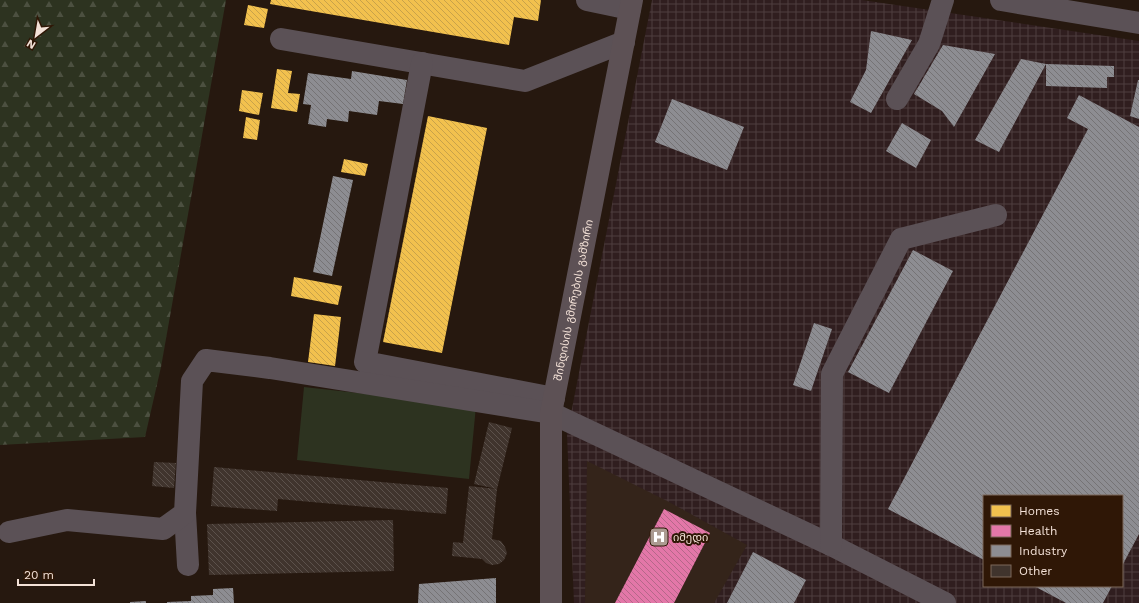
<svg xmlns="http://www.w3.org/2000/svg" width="1139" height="603" font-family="'Work Sans','Noto Sans Georgian',sans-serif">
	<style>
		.industrial { fill: url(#industrial-grid); fill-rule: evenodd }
		.medical { fill: #34241a }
		.forest { fill: url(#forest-firs) }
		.pitch { fill: #2d3320 }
		.homes { fill: url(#homes-back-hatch) }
		.health { fill: url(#health-back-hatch) }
		.industry { fill: url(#industry-back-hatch) }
		.building { fill: url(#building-back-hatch) }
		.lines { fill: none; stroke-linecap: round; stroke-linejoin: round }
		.minor { stroke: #5b5156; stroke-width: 22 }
		.major { stroke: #5d5155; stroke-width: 22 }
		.labels { text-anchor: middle; stroke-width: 4; stroke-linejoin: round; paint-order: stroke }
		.street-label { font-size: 11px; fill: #f3e1d7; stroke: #2f1706 }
		.poi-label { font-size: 11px; fill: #f3e1d7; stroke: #2f1706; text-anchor: start }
	</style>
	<defs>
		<pattern id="industrial-grid" width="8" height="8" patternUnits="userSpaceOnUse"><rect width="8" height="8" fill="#301e1f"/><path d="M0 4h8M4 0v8" fill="none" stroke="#4e3e3f"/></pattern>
		<pattern id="forest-firs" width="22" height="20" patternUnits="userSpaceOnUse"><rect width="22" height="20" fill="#2d3320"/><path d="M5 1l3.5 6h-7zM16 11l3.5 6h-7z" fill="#4c5040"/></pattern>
		<pattern id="homes-back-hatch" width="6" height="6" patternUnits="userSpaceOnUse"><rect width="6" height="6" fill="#f2c14e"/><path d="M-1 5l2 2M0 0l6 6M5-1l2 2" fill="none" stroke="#c8a24a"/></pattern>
		<pattern id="health-back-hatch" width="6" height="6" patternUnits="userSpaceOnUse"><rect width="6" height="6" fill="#e377a8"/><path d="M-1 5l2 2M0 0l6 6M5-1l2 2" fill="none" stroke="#b56889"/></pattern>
		<pattern id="industry-back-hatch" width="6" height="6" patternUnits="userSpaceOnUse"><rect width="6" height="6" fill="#8d8d92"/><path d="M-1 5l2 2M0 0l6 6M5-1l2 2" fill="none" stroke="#757375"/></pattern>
		<pattern id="building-back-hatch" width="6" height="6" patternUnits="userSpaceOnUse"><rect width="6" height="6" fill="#40342d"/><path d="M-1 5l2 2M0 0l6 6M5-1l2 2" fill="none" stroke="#5c514b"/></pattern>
	</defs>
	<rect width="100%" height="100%" fill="#26180f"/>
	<!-- industrial -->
	<path class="industrial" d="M652,0h210l277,41v562h-565l-7,-169zM984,496h138v90h-138z"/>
	<!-- medical -->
	<polygon class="medical" points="587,461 669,502 747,545 714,603 585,603"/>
	<!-- forest -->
	<polygon class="forest" points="0,0 226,0 161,367 145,437 0,445"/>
	<!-- pitch -->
	<polygon class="pitch" points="304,387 476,406 469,479 297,460"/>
	<!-- homes -->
	<g class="homes">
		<polygon points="271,0 541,0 538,21 514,17 509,45 270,4"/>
		<polygon points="248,5 268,9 264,28 244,25"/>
		<polygon points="277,69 292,71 288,93 300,94 297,112 271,108"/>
		<polygon points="242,90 263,93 259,115 239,111"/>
		<polygon points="428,116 487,128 442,353 383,342"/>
		<polygon points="246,117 260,120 257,140 243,138"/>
		<polygon points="344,159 368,164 365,176 341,172"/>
		<polygon points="294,277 342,286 338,305 291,296"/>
		<polygon points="314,314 341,317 335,366 308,362"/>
	</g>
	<!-- health -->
	<polygon class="health" points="664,509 710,533 674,603 615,603"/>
	<!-- industry -->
	<g class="industry">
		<polygon points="871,31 912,40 871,113 850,102 866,70"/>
		<polygon points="943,45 995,54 954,127 942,111 914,94"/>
		<polygon points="1021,59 1046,64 1114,66 1114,77 1107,77 1107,88 1046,86 1046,64 999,152 975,140"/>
		<polygon points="352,71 407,80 403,104 379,101 377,115 349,111 348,122 327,119 326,127 308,124 311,105 303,104 308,73 351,79"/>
		<polygon points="1138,80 1139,80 1139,119 1130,116"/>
		<polygon points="1079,95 1139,127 1139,534 1122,566 1122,496 984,496 984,560 888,509 1088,129 1067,118"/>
		<polygon points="672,99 744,127 727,170 655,142"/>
		<polygon points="902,123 931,140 916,168 886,151"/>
		<polygon points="333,176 353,180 332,276 313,272"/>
		<polygon points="913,250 953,271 889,393 848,372"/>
		<polygon points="814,323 832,329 811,391 793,385"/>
		<polygon points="753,552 806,580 794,603 727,603"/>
		<polygon points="496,578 496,603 418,603 419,584"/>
		<polygon points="1034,586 1112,586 1103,603 1066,603"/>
		<polygon points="233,588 234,603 167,603 167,602 191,601 191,596 213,595 213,589"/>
		<polygon points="146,601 146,603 130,603 130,602"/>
	</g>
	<!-- building -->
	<g class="building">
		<polygon points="489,422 512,428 497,489 492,539 501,541 505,547 507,553 504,560 499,564 492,565 486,563 482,559 452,556 453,542 463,543 469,486 497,489 474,484"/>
		<polygon points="154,462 176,463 174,488 152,486"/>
		<polygon points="214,467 448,488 446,514 278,499 277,511 211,506"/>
		<polygon points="393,520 394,571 209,575 207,524"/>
	</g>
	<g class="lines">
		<!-- minor -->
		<g class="minor">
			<polyline points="587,0 630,9"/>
			<polyline points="1001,0 1139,23"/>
			<polyline points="281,39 525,81 624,42"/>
			<polyline points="422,63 365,362 554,398"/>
			<polyline points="897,99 929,44 943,0"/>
			<polyline points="185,513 188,565"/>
			<polyline points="9,532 67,520 163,529 185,513 192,381 206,360 270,368 551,413 831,545 945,603"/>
			<polyline points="831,545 832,374 901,239 996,215"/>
		</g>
		<!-- major -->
		<path class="major" id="s1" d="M551,603v-190l81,-413"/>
	</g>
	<!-- icons -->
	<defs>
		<symbol id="hospital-square" viewBox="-11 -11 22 22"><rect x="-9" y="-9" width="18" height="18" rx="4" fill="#ab9b91" stroke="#2f1706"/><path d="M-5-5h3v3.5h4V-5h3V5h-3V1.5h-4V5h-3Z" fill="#fff"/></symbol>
	</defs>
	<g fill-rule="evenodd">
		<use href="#hospital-square" x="648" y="526" width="22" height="22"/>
	</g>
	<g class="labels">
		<!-- street labels -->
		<g class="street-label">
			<text dy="4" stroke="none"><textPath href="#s1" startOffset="305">შინდისის გმირების გამზირი</textPath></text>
		</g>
		<!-- poi labels -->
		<g class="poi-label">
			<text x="673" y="541">იმედი</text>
		</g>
	</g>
	<!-- legend -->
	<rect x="983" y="495" width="140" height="92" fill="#2f1706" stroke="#7d685a"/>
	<rect x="991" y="505" width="20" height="12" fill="#f2c14e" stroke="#7d685a"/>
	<text x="1019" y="515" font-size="12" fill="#f3e1d7">Homes</text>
	<rect x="991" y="525" width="20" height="12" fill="#e377a8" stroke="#7d685a"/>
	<text x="1019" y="535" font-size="12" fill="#f3e1d7">Health</text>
	<rect x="991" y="545" width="20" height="12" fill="#8d8d92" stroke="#7d685a"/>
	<text x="1019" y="555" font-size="12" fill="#f3e1d7">Industry</text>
	<rect x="991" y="565" width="20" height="12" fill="#40342d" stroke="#7d685a"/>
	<text x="1019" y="575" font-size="12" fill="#f3e1d7">Other</text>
	<!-- north arrow -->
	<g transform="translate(36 36) rotate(211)" stroke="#2f1706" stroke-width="3" paint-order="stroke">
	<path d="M0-3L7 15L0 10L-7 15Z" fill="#f3e1d7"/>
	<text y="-6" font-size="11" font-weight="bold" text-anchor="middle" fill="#f3e1d7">N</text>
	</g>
	<!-- scale -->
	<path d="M18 579v6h76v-6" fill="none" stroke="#f3e1d7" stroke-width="2"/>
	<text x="24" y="579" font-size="12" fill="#f3e1d7" stroke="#2f1706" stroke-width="3" paint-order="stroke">20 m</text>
</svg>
